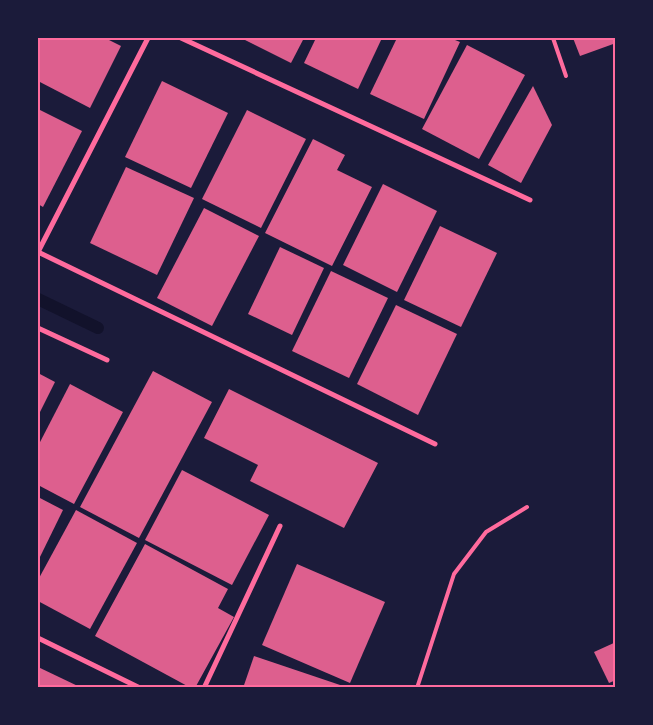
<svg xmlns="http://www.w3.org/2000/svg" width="653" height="725" font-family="'PT Serif',serif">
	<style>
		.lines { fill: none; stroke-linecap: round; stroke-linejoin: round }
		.stream { stroke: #12122b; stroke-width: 12 }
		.building { fill: #dd5f8e }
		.service { stroke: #ff6b9d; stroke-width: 4 }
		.minor { stroke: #ff6b9d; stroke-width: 5 }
		.neatline { fill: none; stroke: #ff6b9d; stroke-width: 2 }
	</style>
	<rect width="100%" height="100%" fill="#1b1b3a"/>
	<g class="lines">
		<!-- stream -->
		<polyline class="stream" points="38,299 98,328"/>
	</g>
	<!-- building -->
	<g class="building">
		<polygon points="38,38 105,38 121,46 90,108 38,81"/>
		<polygon points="241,38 304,38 291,63"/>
		<polygon points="316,38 382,38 358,89 304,63"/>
		<polygon points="397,38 450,38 460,42 424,119 370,94"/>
		<polygon points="573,38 616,38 616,43 580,56"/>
		<polygon points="467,45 525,75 479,159 422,129"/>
		<polygon points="162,81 228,113 191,188 125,157"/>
		<polygon points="533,86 552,125 521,183 488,165"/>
		<polygon points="38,109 82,131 43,207 38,204"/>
		<polygon points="247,110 306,139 261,228 202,199"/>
		<polygon points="313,139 345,155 337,170 372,187 332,266 265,233"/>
		<polygon points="126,167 194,198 157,275 90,243"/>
		<polygon points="383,184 437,211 397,292 343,265"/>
		<polygon points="204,208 259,236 212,326 157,298"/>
		<polygon points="440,226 497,253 461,327 404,300"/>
		<polygon points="280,247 324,268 292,335 248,314"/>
		<polygon points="331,271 388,298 349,378 292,351"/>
		<polygon points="396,305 457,334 418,415 357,384"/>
		<polygon points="153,371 212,402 139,538 80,507"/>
		<polygon points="38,373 55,382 38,416"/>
		<polygon points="70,384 123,412 74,504 38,485 38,446"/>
		<polygon points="229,389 378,463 344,528 250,481 258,465 204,438"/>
		<polygon points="182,470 269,515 232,585 145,540"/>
		<polygon points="38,497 63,510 38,561"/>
		<polygon points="76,510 137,543 90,629 38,601 38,580"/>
		<polygon points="145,544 228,589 218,608 234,617 195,688 191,688 95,636"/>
		<polygon points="297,564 385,602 350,683 262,645"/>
		<polygon points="616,642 616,680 609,683 594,652"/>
		<polygon points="254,656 346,687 346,688 243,688"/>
		<polygon points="38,667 82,688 38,688"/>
	</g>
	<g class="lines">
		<!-- service -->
		<g class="service">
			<polyline points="553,38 566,76"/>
			<polyline points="417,688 454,574 486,532 527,507"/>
		</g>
		<!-- minor -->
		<g class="minor">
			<polyline points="181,38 530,200"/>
			<polyline points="38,252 435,444"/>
			<polyline points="38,252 148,38"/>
			<polyline points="38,328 107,360"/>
			<polyline points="38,638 140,688"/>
			<polyline points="204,688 280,526"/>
		</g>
	</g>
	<!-- border -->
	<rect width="653" height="725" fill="none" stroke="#1b1b3a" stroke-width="78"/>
	<rect x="39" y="39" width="575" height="647" class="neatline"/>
</svg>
